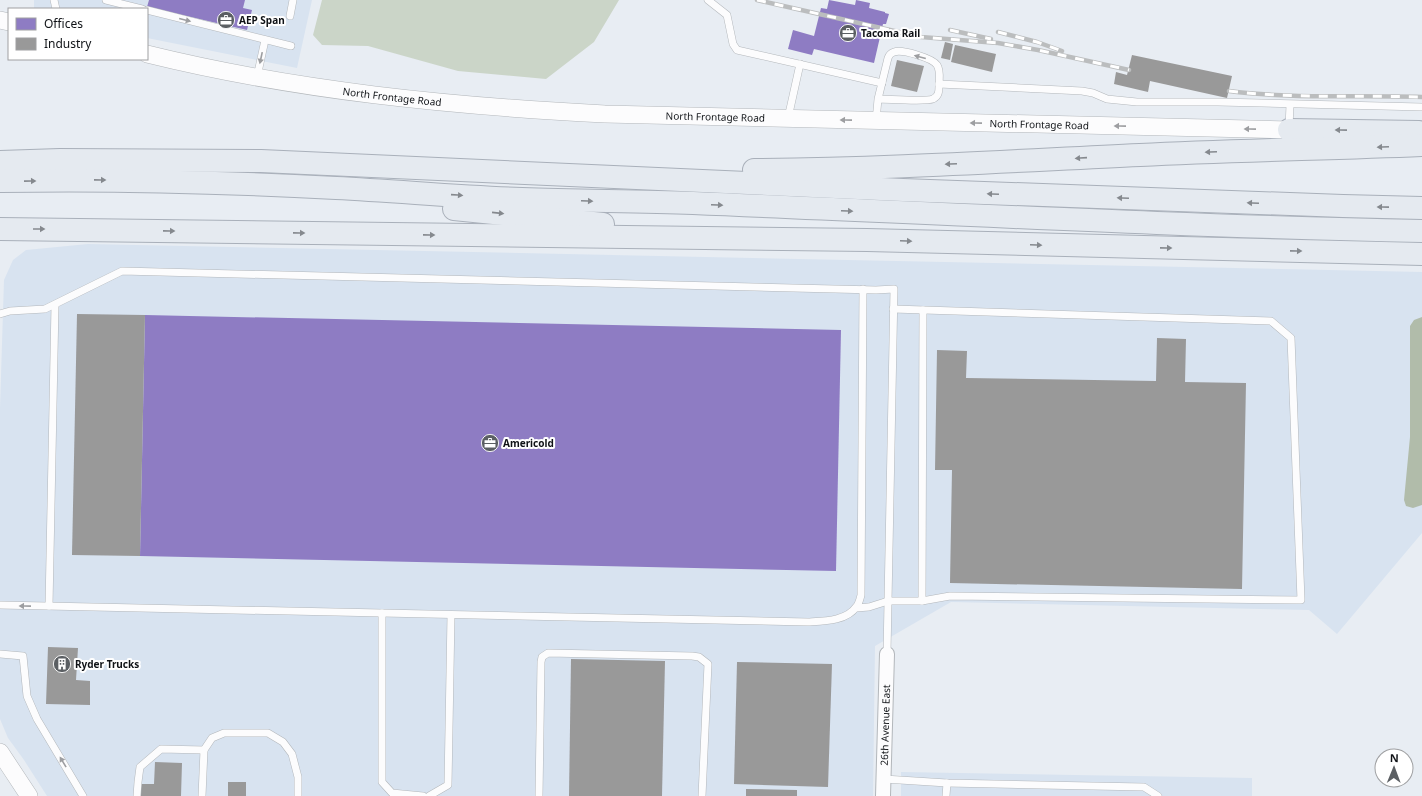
<svg xmlns="http://www.w3.org/2000/svg" width="1422" height="796" font-family="'Noto Sans',sans-serif">
	<style>
		.built { fill: #d8e3f0 }
		.forest { fill: #cbd5c8 }
		.water { fill: #b1bcaa }
		.offices { fill: #8e7cc3 }
		.industry { fill: #999 }
		.lines { fill: none; stroke-linecap: round; stroke-linejoin: round }
		.service-casing { stroke: #b3b7bb; stroke-width: 8 }
		.minor-casing { stroke: #b3b7bb; stroke-width: 16 }
		.tertiary-casing { stroke: #b3b7bb; stroke-width: 18 }
		.trunk-casing { stroke: #a9b0ba; stroke-width: 24 }
		.service { stroke: #fcfcfd; stroke-width: 7 }
		.minor { stroke: #fcfcfd; stroke-width: 14 }
		.tertiary { stroke: #fcfcfd; stroke-width: 17 }
		.trunk { stroke: #e5eaf0; stroke-width: 22 }
		.rail-casing { stroke: #bbbdbe; stroke-width: 4.5 }
		.rail { stroke: #fff; stroke-width: 3; stroke-dasharray: 9; stroke-linecap: butt }
		.oneway { fill: #9d9ea1 }
		.oneway2 { fill: #85898e }
		.labels { text-anchor: middle; stroke-width: 4; stroke-linejoin: round; paint-order: stroke }
		.poi-label { font-size: 10px; font-weight: bold; fill: #0f1216; stroke: #fff; text-anchor: start }
		.street-label { font-size: 10px; fill: #0f1216; stroke: #fff }
	</style>
	<rect width="100%" height="100%" fill="#e8edf3"/>
	<!-- built -->
	<g class="built">
		<polygon points="34,0 312,0 297,68 147,38 147,9 34,9"/>
		<polygon points="88,244 1422,272 1422,533 1337,634 1309,610 951,602 875,646 873,796 47,796 24,760 8,738 0,719 0,408 4,280 13,260 26,250"/>
		<polygon points="901,772 1252,778 1252,796 901,796"/>
	</g>
	<!-- forest -->
	<polygon class="forest" points="322,0 619,0 594,42 546,79 458,71 368,46 322,45 313,35"/>
	<!-- water -->
	<polygon class="water" points="1422,317 1422,505 1413,508 1406,506 1404,500 1410,437 1410,326 1414,320"/>
	<!-- offices -->
	<g class="offices">
		<polygon points="149,0 245,0 243,8 252,10 247,30 147,7"/>
		<polygon points="829,0 855,5 856,0 870,3 869,8 885,12 885,13 889,14 886,24 883,24 874,63 814,49 812,55 788,49 793,30 814,36 821,8 827,9"/>
		<polygon points="145,315 841,330 836,571 140,556"/>
	</g>
	<!-- industry -->
	<g class="industry">
		<polygon points="945,42 953,44 950,60 941,58"/>
		<polygon points="955,45 996,54 992,72 951,62"/>
		<polygon points="1132,55 1232,76 1227,98 1150,81 1148,92 1114,84 1116,72 1127,75"/>
		<polygon points="897,60 924,66 917,92 891,86"/>
		<polygon points="77,314 145,315 140,556 72,555"/>
		<polygon points="1157,338 1186,339 1185,382 1246,383 1242,589 950,583 952,470 935,470 937,350 967,351 966,378 1156,381"/>
		<polygon points="48,647 78,648 76,680 90,681 90,705 46,704"/>
		<polygon points="571,659 665,661 662,796 569,796"/>
		<polygon points="737,662 832,664 828,787 734,784"/>
		<polygon points="155,762 182,763 181,796 141,796 141,784 154,784"/>
		<rect x="228" y="782" width="18" height="14"/>
		<polygon points="746,789 797,790 797,796 746,796"/>
	</g>
	<g class="lines">
		<defs>
			<g id="service">
				<polyline points="54,0 56,9"/>
				<polyline points="106,0 142,9"/>
				<polyline points="708,0 727,15 733,44 737,50 882,83"/>
				<polyline points="147,10 291,46"/>
				<polyline points="290,16 293,0"/>
				<polyline points="257,77 265,40"/>
				<polyline points="939,84 1082,91 1093,93 1107,99 1137,102 1218,102 1422,107"/>
				<polyline points="788,118 800,64"/>
				<path d="M876,121l2,-22 10,-41c1,-3 3,-5 6,-6 8,-3 38,6 43,13 4,6 2,14 2,21 0,5 0,10 -6,13 -8,3 -44,0 -55,0"/>
				<polyline points="1289,127 1290,105"/>
				<polyline points="0,314 10,311 45,309 122,271 876,290 894,289 887,654"/>
				<polyline points="922,601 923,310"/>
				<path d="M0,605l808,17c15,-1 39,-1 48,-15 3,-3 4,-8 5,-12l2,-306"/>
				<polyline points="49,606 55,305"/>
				<polyline points="856,608 869,607 888,601 922,601 950,596 1301,600 1291,338 1271,321 893,309"/>
				<polyline points="382,613 382,782 392,793 423,796"/>
				<polyline points="0,654 23,656 27,696 37,719 83,796"/>
				<polyline points="884,779 947,783 1144,787 1158,796"/>
				<polyline points="137,796 138,782 140,767 161,749 204,750"/>
				<polyline points="202,796 204,750 212,738 224,733 268,733 283,742 292,754 298,777 298,796"/>
				<polyline points="429,796 448,785 451,615"/>
				<polyline points="539,796 541,662 542,657 548,653 692,656 699,657 708,664 702,796"/>
				<polyline points="946,796 947,783"/>
			</g>
			<g id="minor">
				<path id="s1" d="M883,796l4,-142"/>
			</g>
			<g id="tertiary">
				<polyline points="0,20 9,22"/>
				<path id="s2" d="M147,54c150,37 304,52 458,60l684,16"/>
				<polyline points="0,752 29,796"/>
			</g>
			<g id="trunk">
				<polyline points="1289,130 1419,132"/>
				<polyline points="0,162 60,160 261,161 903,190 1343,206 1422,208"/>
				<path d="M754,170c129,-1 257,-9 386,-15 94,-5 188,-6 282,-10"/>
				<path d="M0,181c112,-2 224,1 336,7 62,3 124,9 186,11 57,2 114,2 171,4 243,10 486,23 729,28"/>
				<polyline points="454,209 603,224"/>
				<polyline points="0,229 867,240 1422,254"/>
			</g>
		</defs>
		<!-- service casing -->
		<use href="#service" class="service-casing"/>
		<!-- minor casing -->
		<use href="#minor" class="minor-casing"/>
		<!-- tertiary casing -->
		<use href="#tertiary" class="tertiary-casing"/>
		<!-- trunk casing -->
		<use href="#trunk" class="trunk-casing"/>
		<!-- service -->
		<use href="#service" class="service"/>
		<!-- minor -->
		<use href="#minor" class="minor"/>
		<!-- tertiary -->
		<use href="#tertiary" class="tertiary"/>
		<!-- trunk -->
		<use href="#trunk" class="trunk"/>
		<defs>
			<g id="rail">
				<polyline points="757,0 921,37 998,43 1038,50 1129,70"/>
				<polyline points="950,30 991,39"/>
				<polyline points="998,32 1037,42 1062,51"/>
				<path d="M1229,91c64,8 129,4 193,6"/>
			</g>
		</defs>
		<!-- rail casing -->
		<use href="#rail" class="rail-casing"/>
		<!-- rail -->
		<use href="#rail" class="rail"/>
	</g>
	<!-- one-way arrows -->
	<defs><path id="oneway-solid" d="M-6-.8H1V-3.2L6.5 0L1 3.2V.8H-6Z"/></defs>
	<g class="oneway">
		<use href="#oneway-solid" transform="translate(185 20) rotate(14)"/>
		<use href="#oneway-solid" transform="translate(920 57) rotate(-165)"/>
		<use href="#oneway-solid" transform="translate(261 58) rotate(102)"/>
		<use href="#oneway-solid" transform="translate(846 120) rotate(-179)"/>
		<use href="#oneway-solid" transform="translate(976 123) rotate(-179)"/>
		<use href="#oneway-solid" transform="translate(1120 126) rotate(-179)"/>
		<use href="#oneway-solid" transform="translate(1250 129) rotate(-179)"/>
		<use href="#oneway-solid" transform="translate(25 606) rotate(-179)"/>
		<use href="#oneway-solid" transform="translate(63 762) rotate(-121)"/>
	</g>
	<g class="oneway2">
		<use href="#oneway-solid" transform="translate(1341 130) rotate(-179)"/>
		<use href="#oneway-solid" transform="translate(1383 147) rotate(178)"/>
		<use href="#oneway-solid" transform="translate(1211 152) rotate(178)"/>
		<use href="#oneway-solid" transform="translate(1081 158) rotate(176)"/>
		<use href="#oneway-solid" transform="translate(951 164) rotate(178)"/>
		<use href="#oneway-solid" transform="translate(100 180) rotate(1)"/>
		<use href="#oneway-solid" transform="translate(30 181) rotate(-1)"/>
		<use href="#oneway-solid" transform="translate(993 194) rotate(-178)"/>
		<use href="#oneway-solid" transform="translate(457 195) rotate(4)"/>
		<use href="#oneway-solid" transform="translate(1123 198) rotate(-178)"/>
		<use href="#oneway-solid" transform="translate(587 201) rotate(2)"/>
		<use href="#oneway-solid" transform="translate(1253 203) rotate(-178)"/>
		<use href="#oneway-solid" transform="translate(717 205) rotate(3)"/>
		<use href="#oneway-solid" transform="translate(1383 207) rotate(-179)"/>
		<use href="#oneway-solid" transform="translate(847 211) rotate(2)"/>
		<use href="#oneway-solid" transform="translate(498 213) rotate(6)"/>
		<use href="#oneway-solid" transform="translate(39 229)"/>
		<use href="#oneway-solid" transform="translate(169 231) rotate(1)"/>
		<use href="#oneway-solid" transform="translate(299 233) rotate(1)"/>
		<use href="#oneway-solid" transform="translate(429 235) rotate(1)"/>
		<use href="#oneway-solid" transform="translate(906 241) rotate(2)"/>
		<use href="#oneway-solid" transform="translate(1036 245) rotate(2)"/>
		<use href="#oneway-solid" transform="translate(1166 248) rotate(1)"/>
		<use href="#oneway-solid" transform="translate(1296 251) rotate(1)"/>
	</g>
	<!-- icons -->
	<defs>
		<symbol id="office-disc" viewBox="-11 -11 22 22"><circle r="9.5" fill="#5b5f63" stroke="#fff"/><path d="M-6-3h4V-5.5h4V-3h4V5H-6ZM-1-4.5V-3h2v-1.5ZM-6 0V1H6V0Z" fill="#fff"/></symbol>
		<symbol id="building-disc" viewBox="-11 -11 22 22"><circle r="9.5" fill="#5b5f63" stroke="#fff"/><path d="M-4-6H4V6H1V3H-1V6H-4ZM-2.5-4.3h1.7v1.8h-1.7ZM.8-4.3h1.7v1.8H.8ZM-2.5-1h1.7V.8h-1.7ZM.8-1h1.7V.8H.8Z" fill="#fff"/></symbol>
	</defs>
	<g fill-rule="evenodd">
		<use href="#office-disc" x="216" y="10" width="20" height="20"/>
		<use href="#office-disc" x="838" y="23" width="20" height="20"/>
		<use href="#office-disc" x="480" y="433" width="20" height="20"/>
		<use href="#building-disc" x="52" y="654" width="20" height="20"/>
	</g>
	<g class="labels">
		<!-- poi labels -->
		<g class="poi-label">
			<text x="239" y="24">AEP Span</text>
			<text x="861" y="37">Tacoma Rail</text>
			<text x="503" y="447">Americold</text>
			<text x="75" y="668">Ryder Trucks</text>
		</g>
		<!-- street labels -->
		<g class="street-label">
			<text dy="4" stroke="none"><textPath href="#s2" startOffset="249">North Frontage Road</textPath></text>
			<text dy="4" stroke="none"><textPath href="#s2" startOffset="573">North Frontage Road</textPath></text>
			<text dy="4" stroke="none"><textPath href="#s2" startOffset="897">North Frontage Road</textPath></text>
			<text dy="4" stroke="none"><textPath href="#s1" startOffset="71">26th Avenue East</textPath></text>
		</g>
	</g>
	<!-- legend -->
	<rect x="8" y="8" width="140" height="52" fill="#ffffff" stroke="#9fa0a2"/>
	<rect x="16" y="18" width="20" height="12" fill="#8e7cc3" stroke="#9fa0a2"/>
	<text x="44" y="28" font-size="12" fill="#0f1216">Offices</text>
	<rect x="16" y="38" width="20" height="12" fill="#999999" stroke="#9fa0a2"/>
	<text x="44" y="48" font-size="12" fill="#0f1216">Industry</text>
	<!-- north arrow -->
	<g transform="translate(1394 768) rotate(1)"><circle r="19" fill="#ffffff" stroke="#9fa0a2"/>
	<path d="M0-3L7 15L0 10L-7 15Z" fill="#5b5f63"/>
	<text y="-6" font-size="11" font-weight="bold" text-anchor="middle" fill="#0f1216">N</text>
	</g>
</svg>
